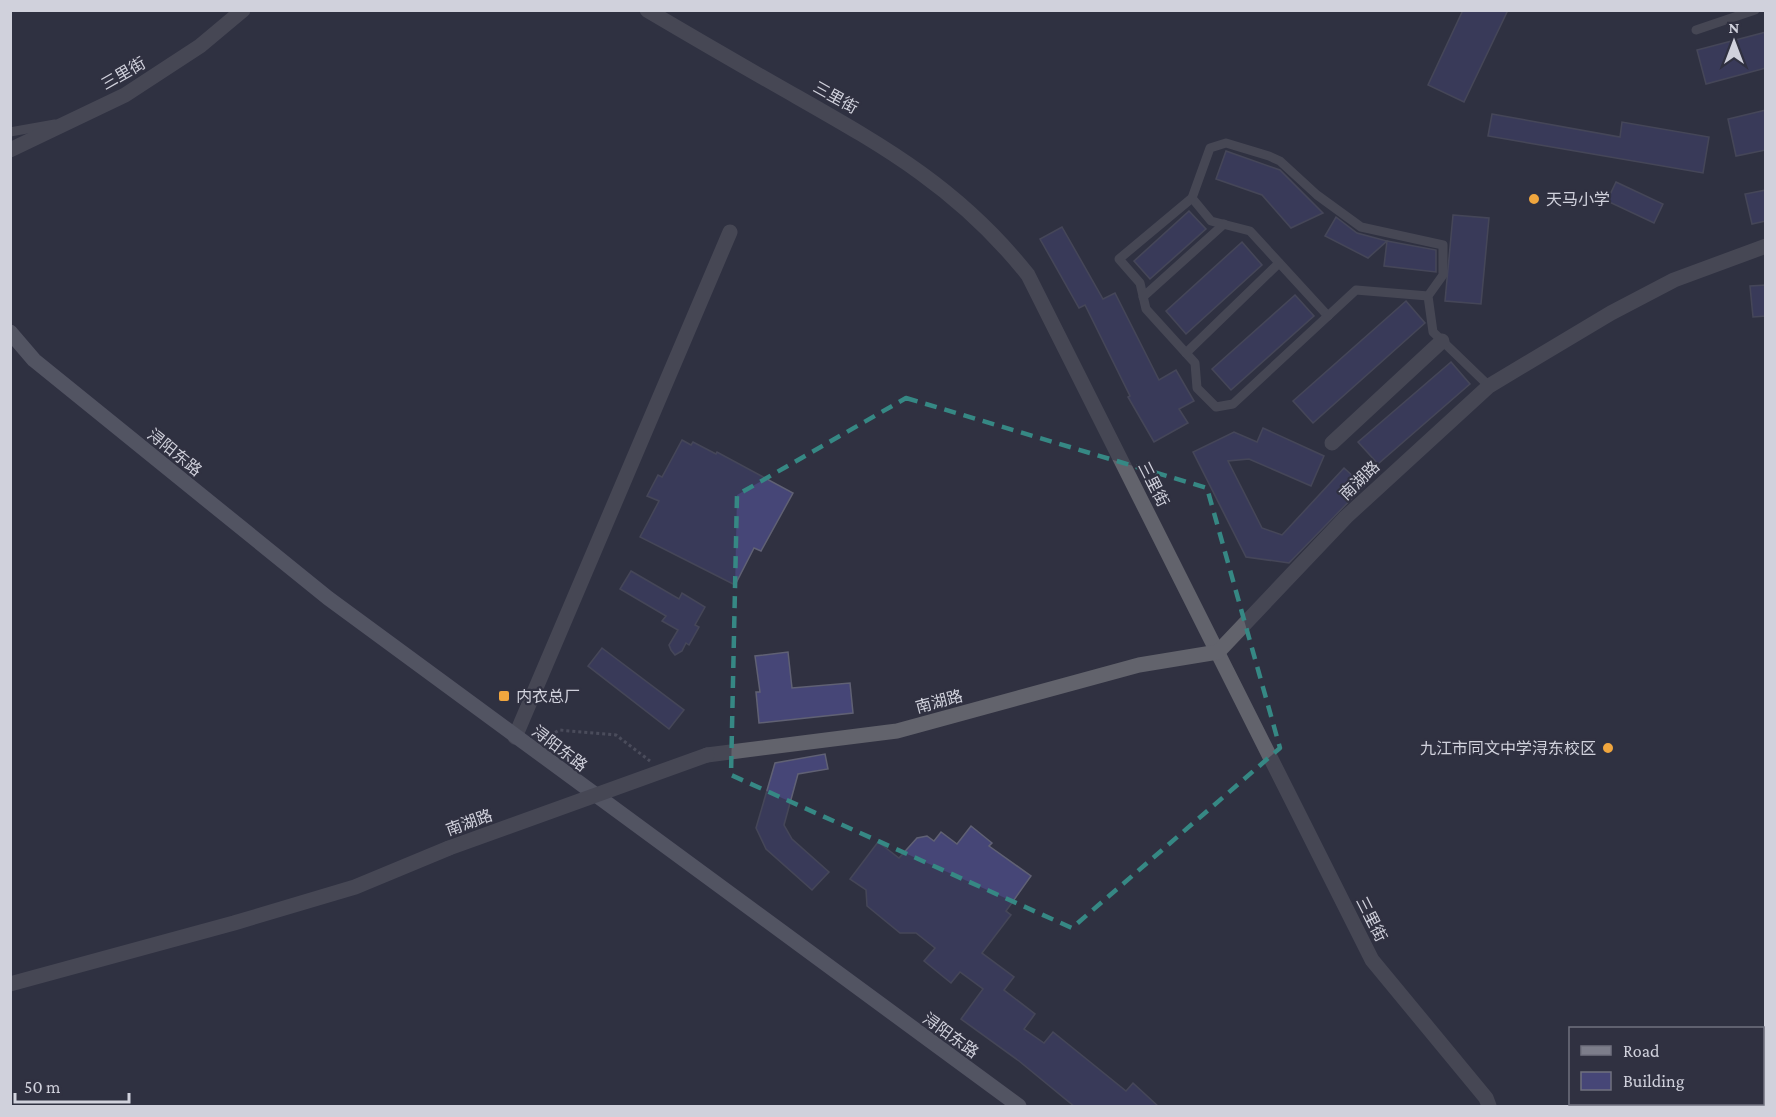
<svg xmlns="http://www.w3.org/2000/svg" width="1776" height="1117" font-family="'Crimson Pro','Noto Sans SC',serif">
	<style>
		.building { fill: #464677; stroke: #606174; stroke-width: 1.5 }
		.lines { fill: none; stroke-linecap: round; stroke-linejoin: round }
		.path { stroke: #6c6d7b; stroke-width: 3; stroke-dasharray: 3 3; stroke-linecap: butt }
		.service { stroke: #62636c; stroke-width: 9 }
		.minor { stroke: #62636c; stroke-width: 15 }
		.secondary { stroke: #7d7e8b; stroke-width: 15 }
		.minor-bridge { stroke: #62636c; stroke-width: 15 }
		.marked { fill: none; stroke: #368884; stroke-width: 4.5; stroke-dasharray: 12 8; stroke-linejoin: round }
		.poi-dot { fill: #f0a63e; stroke: #303141; stroke-width: 2 }
		.labels { text-anchor: middle; stroke-width: 4.5; stroke-linejoin: round; paint-order: stroke }
		.street-label { font-size: 16px; fill: #d0d1dc; stroke: #303141 }
		.poi-label { font-size: 16px; fill: #d0d1dc; stroke: #303141; text-anchor: start }
	</style>
	<rect width="100%" height="100%" fill="#303141"/>
	<!-- building -->
	<g class="building">
		<polygon points="1463,10 1508,10 1464,102 1428,85"/>
		<polygon points="1766,32 1766,68 1706,84 1697,50"/>
		<polygon points="1766,110 1766,150 1736,156 1728,119"/>
		<polygon points="1492,114 1620,137 1622,122 1709,137 1703,173 1488,136"/>
		<polygon points="1226,151 1280,170 1323,213 1291,228 1262,195 1216,179"/>
		<polygon points="1616,182 1663,204 1654,223 1607,201"/>
		<polygon points="1766,190 1766,221 1752,224 1745,194"/>
		<polygon points="1189,211 1206,229 1150,279 1134,261"/>
		<polygon points="1453,215 1489,218 1481,304 1445,301"/>
		<polygon points="1336,217 1357,233 1387,241 1368,258 1325,236"/>
		<polygon points="1062,227 1103,299 1115,293 1159,380 1176,370 1194,401 1179,409 1188,423 1154,442 1128,397 1130,396 1085,305 1079,308 1040,239"/>
		<polygon points="1387,241 1436,250 1436,272 1384,266"/>
		<polygon points="1242,242 1262,265 1186,334 1166,311"/>
		<polygon points="1766,285 1766,316 1753,317 1750,286"/>
		<polygon points="1295,295 1314,316 1231,390 1212,369"/>
		<polygon points="1406,301 1425,323 1313,423 1293,401"/>
		<polygon points="1451,362 1470,384 1378,464 1358,442"/>
		<polygon points="1263,428 1324,456 1311,486 1249,459 1228,461 1262,528 1282,535 1344,468 1364,486 1289,563 1246,557 1193,452 1234,432 1257,442"/>
		<polygon points="682,440 691,445 693,442 716,454 717,452 793,493 761,551 754,548 735,585 640,537 659,501 647,496 658,475 662,477"/>
		<polygon points="631,571 679,599 682,593 705,607 695,625 699,627 689,645 686,643 682,651 675,655 671,650 669,645 678,630 662,621 666,616 620,589"/>
		<polygon points="602,648 684,710 669,729 588,666"/>
		<polygon points="788,652 792,688 850,683 853,713 759,723 756,692 760,692 755,656"/>
		<polygon points="825,754 828,769 798,774 784,825 792,839 829,872 812,890 766,849 756,828 775,763"/>
		<polygon points="971,826 992,843 989,846 1031,876 1006,911 1011,915 982,953 1014,977 1004,990 1035,1014 1024,1029 1044,1043 1053,1032 1126,1091 1133,1083 1159,1107 1075,1107 1019,1061 961,1019 983,989 960,972 951,983 924,961 935,948 916,933 900,933 867,906 866,890 850,879 878,842 899,858 917,838 927,836 934,841 941,832 957,844"/>
	</g>
	<g class="lines">
		<!-- path -->
		<polyline class="path" points="545,739 559,730 616,735 650,761"/>
		<!-- service -->
		<g class="service">
			<polyline points="1696,30 1755,10"/>
			<polyline points="10,132 55,124"/>
			<polyline points="1192,198 1211,221 1250,231 1328,316"/>
			<polyline points="1428,296 1356,290 1233,404 1216,407 1197,388 1195,363 1146,309 1140,283 1119,259 1192,198 1210,148 1226,143 1269,156 1280,161 1317,195 1361,227 1443,245 1443,275 1428,296 1433,332 1489,386"/>
			<polyline points="1143,297 1224,224"/>
			<polyline points="1186,353 1279,263"/>
		</g>
		<!-- minor -->
		<g class="minor">
			<path d="M647,10c44,26 87,51 131,76 98,56 178,98 250,189l344,685 114,138 3,8"/>
			<polyline points="10,150 125,95 200,46 243,10"/>
			<polyline points="1332,443 1442,341"/>
			<polyline points="515,737 730,232"/>
			<polyline points="707,755 897,731 1139,665 1218,652 1346,517 1489,386 1611,313 1674,280 1766,246"/>
			<polyline points="10,984 234,923 355,887 449,848"/>
		</g>
		<!-- secondary -->
		<polyline class="secondary" points="10,332 34,360 328,598 1019,1106"/>
		<!-- minor-bridge -->
		<polyline class="minor-bridge" points="449,848 707,755"/>
	</g>
	<!-- marked area -->
	<path d="M0 0H1776V1117H0ZM906,398l301,90 73,260 -208,180 -341,-153 6,-280z" fill="#303141" fill-opacity=".55" fill-rule="evenodd"/>
	<path class="marked" d="M906,398l301,90 73,260 -208,180 -341,-153 6,-280z"/>
	<!-- markers -->
	<g class="poi-dot">
		<circle cx="1534" cy="199" r="6"/>
		<rect x="498" y="690" width="12" height="12" rx="3"/>
		<circle cx="1608" cy="748" r="6"/>
	</g>
	<g class="labels">
		<!-- street labels -->
		<g class="street-label">
			<text transform="translate(123 73) rotate(-30)" y="6">三里街</text>
			<text transform="translate(836 97) rotate(29)" y="6">三里街</text>
			<text transform="translate(175 452) rotate(39)" y="6">浔阳东路</text>
			<text transform="translate(1359 480) rotate(-44)" y="6">南湖路</text>
			<text transform="translate(1154 484) rotate(63)" y="6">三里街</text>
			<text transform="translate(939 701) rotate(-15)" y="6">南湖路</text>
			<text transform="translate(560 748) rotate(37)" y="6">浔阳东路</text>
			<text transform="translate(469 822) rotate(-20)" y="6">南湖路</text>
			<text transform="translate(1372 919) rotate(63)" y="6">三里街</text>
			<text transform="translate(951 1035) rotate(36)" y="6">浔阳东路</text>
		</g>
		<!-- poi labels -->
		<g class="poi-label">
			<text x="1546" y="205">天马小学</text>
			<text x="516" y="702">内衣总厂</text>
			<text x="1596" y="754" text-anchor="end">九江市同文中学浔东校区</text>
		</g>
	</g>
	<!-- border -->
	<rect width="1776" height="1117" fill="none" stroke="#d0d1dc" stroke-width="24"/>
	<!-- legend -->
	<rect x="1569" y="1027" width="195" height="78" fill="#303141" stroke="#70717f" stroke-width="1.5"/>
	<rect x="1581" y="1046" width="30" height="9" fill="#7d7e8b" stroke="#70717f" stroke-width="1.5"/>
	<text x="1623" y="1057" font-size="18" fill="#d0d1dc">Road</text>
	<rect x="1581" y="1072" width="30" height="18" fill="#464677" stroke="#70717f" stroke-width="1.5"/>
	<text x="1623" y="1087" font-size="18" fill="#d0d1dc">Building</text>
	<!-- north arrow -->
	<g transform="translate(1734 42)" stroke="#303141" stroke-width="4.5" paint-order="stroke">
	<path d="M0-4.5L10 22L0 15L-10 22Z" fill="#d0d1dc"/>
	<text y="-9" font-size="16" font-weight="bold" text-anchor="middle" fill="#d0d1dc">N</text>
	</g>
	<!-- scale -->
	<path d="M15 1093v9h114v-9" fill="none" stroke="#d0d1dc" stroke-width="3"/>
	<text x="24" y="1093" font-size="18" fill="#d0d1dc" stroke="#303141" stroke-width="4.5" paint-order="stroke">50 m</text>
</svg>
